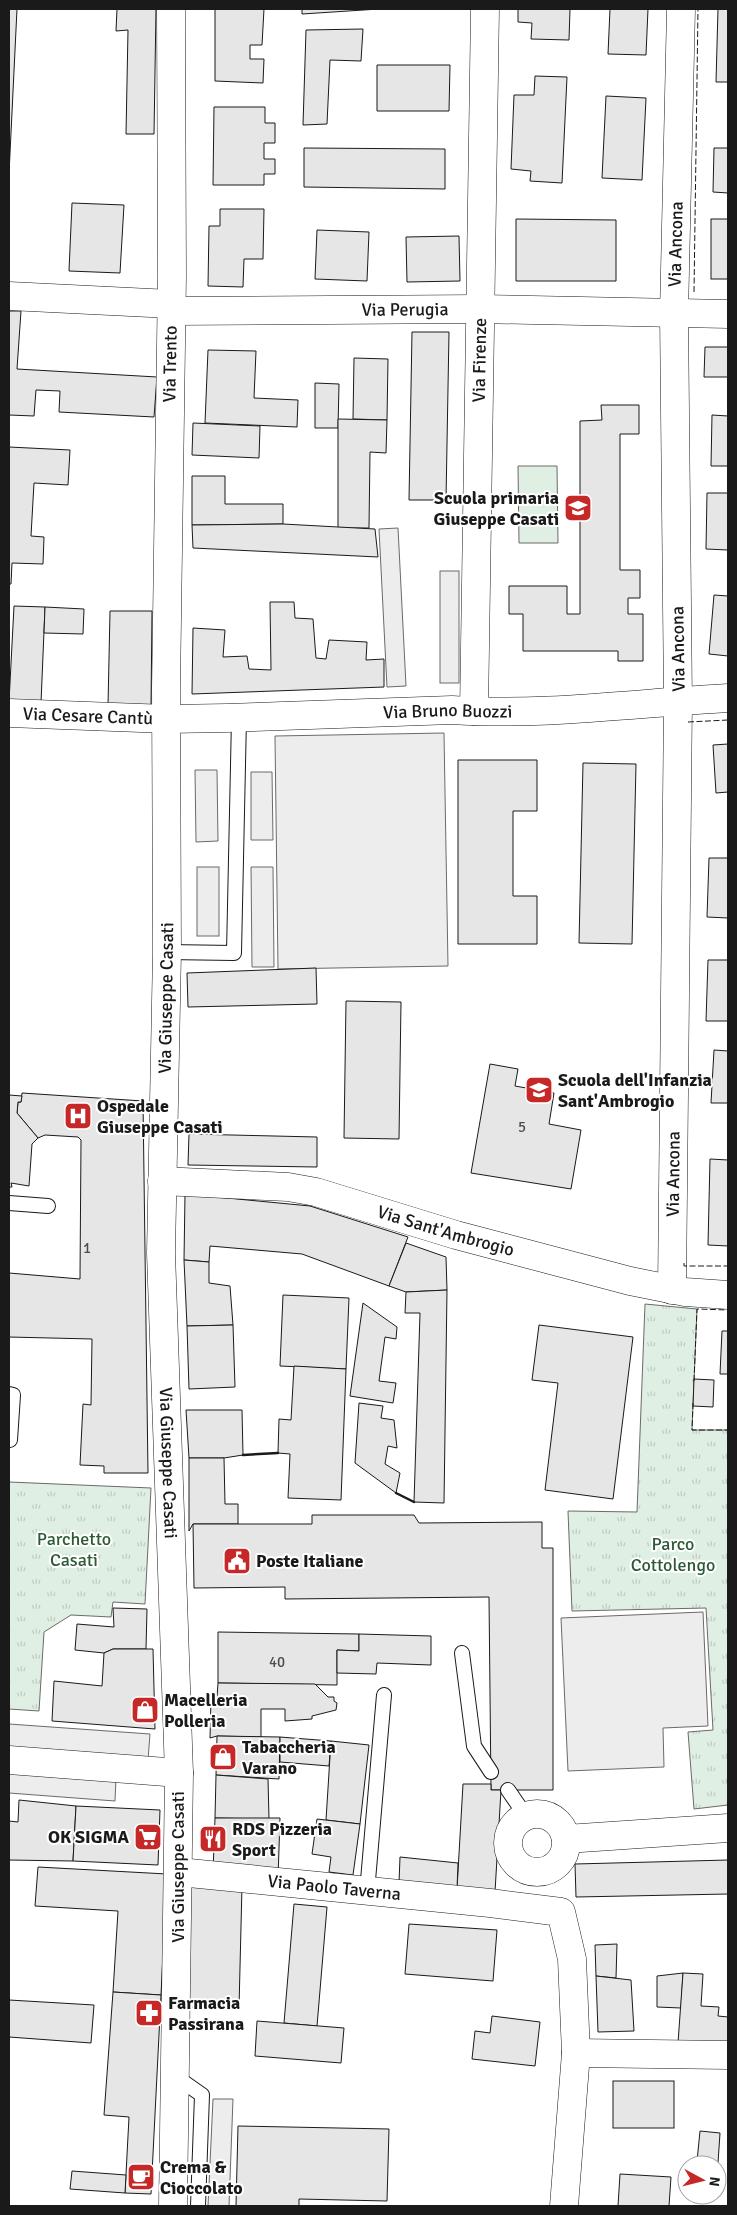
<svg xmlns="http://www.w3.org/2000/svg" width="737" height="2215" font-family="Signika,sans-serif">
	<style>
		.park { fill: url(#park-tufts); stroke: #6a6a6a }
		.pitch { fill: #e0efe3; stroke: #6a6a6a }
		.parking { fill: #ededed; stroke: #6a6a6a }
		.building { fill: #e6e6e6; stroke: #1a1a1a }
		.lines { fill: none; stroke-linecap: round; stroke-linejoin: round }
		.lane-casing { stroke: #1a1a1a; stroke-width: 16 }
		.street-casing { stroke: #1a1a1a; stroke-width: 29 }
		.lane { stroke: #fff; stroke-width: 14 }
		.street { stroke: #fff; stroke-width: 28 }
		.fence { stroke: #1a1a1a; stroke-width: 1; stroke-dasharray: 6 2.5; stroke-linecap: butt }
		.wall { stroke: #1a1a1a; stroke-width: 2.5 }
		.labels { text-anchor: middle; stroke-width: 4; stroke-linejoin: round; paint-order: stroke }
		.number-label { font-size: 15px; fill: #4d4d4d }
		.street-label { font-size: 18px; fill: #1a1a1a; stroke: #fff }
		.poi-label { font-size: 18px; font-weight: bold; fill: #1a1a1a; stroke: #fff; text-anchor: start }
		.park-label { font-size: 18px; fill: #2b5a34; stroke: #fff }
	</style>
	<defs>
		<pattern id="park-tufts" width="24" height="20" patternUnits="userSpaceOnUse" patternTransform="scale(1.25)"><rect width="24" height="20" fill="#e0efe3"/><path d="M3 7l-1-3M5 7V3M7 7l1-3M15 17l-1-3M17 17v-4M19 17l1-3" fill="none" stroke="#c0ccc2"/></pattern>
	</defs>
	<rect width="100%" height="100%" fill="#fff"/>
	<!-- park -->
	<g class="park">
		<polygon points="645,1304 697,1309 692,1430 728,1430 728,1805 694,1809 688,1732 713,1730 706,1608 572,1611 568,1511 637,1512"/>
		<polygon points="9,1482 151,1488 145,1604 113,1602 111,1617 71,1615 44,1632 39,1711 9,1709"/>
	</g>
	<!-- pitch -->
	<polygon class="pitch" points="518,466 557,466 558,543 519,543"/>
	<!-- parking -->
	<g class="parking">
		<polygon points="398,528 406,686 387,687 379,529"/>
		<rect x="440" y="571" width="19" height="112"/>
		<polygon points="444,733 448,966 278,969 275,736"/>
		<polygon points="195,770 217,770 218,841 196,842"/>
		<polygon points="251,772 272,772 273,840 251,840"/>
		<rect x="197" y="867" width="22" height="69"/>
		<polygon points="251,867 273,867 274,967 252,967"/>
		<polygon points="703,1612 708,1726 663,1728 664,1767 568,1771 561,1618"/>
		<polygon points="9,1724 150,1734 148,1760 9,1747"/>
		<polygon points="9,1770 116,1778 115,1801 9,1793"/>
		<polygon points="213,2099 233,2099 229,2206 208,2206"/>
	</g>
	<!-- building -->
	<g class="building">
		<polygon points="9,9 17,9 9,174"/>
		<polygon points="117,9 156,9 154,134 126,134 128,30 116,31"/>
		<polygon points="215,9 264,9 262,45 250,45 250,59 264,59 263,83 215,81"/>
		<polygon points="302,9 379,9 302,14"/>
		<polygon points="518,9 570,9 569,40 531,39 532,23 518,22"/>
		<polygon points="610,9 648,9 646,55 608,54"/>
		<polygon points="718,9 728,9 728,82 716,82"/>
		<polygon points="363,29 361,61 330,60 327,124 303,125 306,30"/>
		<polygon points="377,65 450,65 449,111 377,111"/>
		<polygon points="535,76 567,77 562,183 530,181 531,171 511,169 514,95 534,95"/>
		<polygon points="606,96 646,98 642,180 602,178"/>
		<polygon points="214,107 265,107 265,123 275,123 275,143 264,143 264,159 275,159 275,174 264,174 264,185 213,185"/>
		<polygon points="304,148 445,149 445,189 304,187"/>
		<polygon points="714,148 728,148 728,193 713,192"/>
		<polygon points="72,203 124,205 120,273 69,271"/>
		<polygon points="220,209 264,209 263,259 244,259 243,287 208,286 209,226 220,226"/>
		<polygon points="516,219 616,220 616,281 516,281"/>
		<rect x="711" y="219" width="17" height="60"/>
		<polygon points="317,230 369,232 367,281 315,279"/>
		<polygon points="459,236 460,281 407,282 406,237"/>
		<polygon points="9,311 21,311 17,369 157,377 154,417 59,412 60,391 36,390 34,416 9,415"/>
		<polygon points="412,332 449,332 446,500 409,500"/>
		<polygon points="705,347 728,347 728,377 704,377"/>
		<polygon points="208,350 256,351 254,398 298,400 297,427 205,423"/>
		<polygon points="354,358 388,359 387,420 353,419"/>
		<polygon points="315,383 339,384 338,428 315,428"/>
		<polygon points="601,405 639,405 639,434 620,434 620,570 640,570 640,598 628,598 628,614 643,614 643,661 618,661 618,651 523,651 523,614 509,614 509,586 567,586 567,614 580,614 580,421 602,420"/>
		<polygon points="712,415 728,416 728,466 711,466"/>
		<polygon points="338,419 387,420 386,453 370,452 369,528 338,528"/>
		<polygon points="193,423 260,426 259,458 192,455"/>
		<polygon points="9,447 70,450 68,485 34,483 31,536 44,537 43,564 12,563 11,584 9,584"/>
		<polygon points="192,476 225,476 225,504 283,504 283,524 192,525"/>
		<polygon points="707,493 728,493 728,550 706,549"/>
		<polygon points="283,524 375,529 378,557 193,548 192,525"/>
		<polygon points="714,595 728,596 728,656 709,654"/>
		<polygon points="270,602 294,602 295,618 313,619 316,658 326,659 329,640 367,642 366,660 384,659 384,687 192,694 193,628 225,630 223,657 247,656 249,669 271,670"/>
		<polygon points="14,606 45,607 41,703 9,702"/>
		<polygon points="45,607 84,609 83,634 44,633"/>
		<polygon points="110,611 152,611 151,707 108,706"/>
		<polygon points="728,744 728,792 716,793 713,745"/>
		<polygon points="458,760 537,760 537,811 513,811 513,896 537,896 537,944 458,944"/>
		<polygon points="583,763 636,764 632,944 579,943"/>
		<polygon points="709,858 728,858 728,918 707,917"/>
		<polygon points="708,960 728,960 728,1021 706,1021"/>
		<polygon points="316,968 317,1004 188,1007 187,973"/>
		<polygon points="346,1001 401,1002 399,1139 344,1138"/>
		<polygon points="714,1050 728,1051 728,1103 711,1103"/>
		<polygon points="490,1064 518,1069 515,1086 554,1093 549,1124 581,1130 571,1189 471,1173"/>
		<polygon points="22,1093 143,1101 148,1473 104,1473 104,1466 80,1465 83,1404 91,1405 92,1339 9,1337 9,1273 80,1279 81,1140 78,1137 45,1135 38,1138 17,1113 18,1102 21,1102"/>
		<polygon points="9,1095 22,1096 21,1102 18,1102 17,1113 38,1138 32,1144 29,1186 11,1183 12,1187 9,1187"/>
		<polygon points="189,1134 317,1137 317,1167 188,1165"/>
		<polygon points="710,1159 728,1160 728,1246 708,1245"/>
		<polygon points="185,1194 310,1206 408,1237 389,1286 302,1254 210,1246 209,1262 184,1260"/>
		<polygon points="406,1243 446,1257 447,1290 406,1292 389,1286"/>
		<polygon points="184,1260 209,1262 209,1283 230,1286 233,1325 187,1326"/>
		<polygon points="447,1290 444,1503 414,1502 420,1313 405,1313 406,1292"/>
		<polygon points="283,1295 349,1298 346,1369 280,1366"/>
		<polygon points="363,1303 397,1327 396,1339 385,1337 379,1381 396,1383 393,1403 350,1396"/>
		<polygon points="233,1325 235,1387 189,1389 187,1326"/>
		<polygon points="539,1325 633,1337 613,1499 545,1490 558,1383 532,1380"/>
		<polygon points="722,1331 728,1331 728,1374 720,1374"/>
		<polygon points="294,1366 346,1369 341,1500 288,1498 290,1454 278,1453 279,1419 291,1420"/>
		<polygon points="694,1379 714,1380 713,1407 693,1406"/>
		<polygon points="359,1403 383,1406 381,1418 394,1420 397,1448 388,1446 385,1464 400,1473 396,1493 355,1463"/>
		<polygon points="186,1410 242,1410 243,1455 224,1458 189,1458"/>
		<polygon points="189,1458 224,1458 225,1504 238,1504 238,1524 193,1524 189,1531"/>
		<polygon points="312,1515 414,1515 419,1523 542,1522 542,1548 553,1548 553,1790 491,1790 489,1597 285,1599 285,1587 194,1588 193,1524 312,1524"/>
		<polygon points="113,1608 147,1609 146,1649 113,1649 104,1653 75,1650 77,1624 114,1627"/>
		<polygon points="218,1632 359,1634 359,1651 337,1650 337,1685 218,1683"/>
		<polygon points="359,1634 431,1636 431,1665 377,1663 376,1674 337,1673 337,1650 359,1651"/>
		<polygon points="113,1649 153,1649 155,1729 52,1721 54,1681 102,1686 104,1653"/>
		<polygon points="218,1683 315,1684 328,1697 334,1697 334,1701 337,1703 336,1710 312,1716 312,1719 285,1721 285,1709 261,1709 261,1737 217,1736 210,1738 211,1697 217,1697"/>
		<polygon points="217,1736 280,1737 279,1779 216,1775"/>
		<polygon points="280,1737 331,1741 329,1766 280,1762"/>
		<polygon points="331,1741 369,1745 360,1824 326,1820"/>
		<polygon points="216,1775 268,1779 269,1819 215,1818"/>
		<polygon points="463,1784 491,1784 491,1790 501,1790 495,1892 457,1889"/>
		<polygon points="19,1800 76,1806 73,1861 9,1860 9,1821 18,1822"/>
		<polygon points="76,1806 160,1810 158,1865 73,1861"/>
		<polygon points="215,1818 280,1818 278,1879 213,1872"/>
		<polygon points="317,1819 360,1824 353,1875 329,1872 331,1857 312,1854"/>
		<polygon points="400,1857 458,1863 457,1889 399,1883"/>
		<polygon points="728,1860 728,1894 576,1897 575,1864"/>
		<polygon points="38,1867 167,1874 161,1995 113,1992 118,1911 35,1906"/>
		<polygon points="190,1885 242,1886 239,2008 187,2007"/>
		<polygon points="294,1904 327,1907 317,2026 284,2023"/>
		<polygon points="409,1924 497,1930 493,1981 405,1974"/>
		<polygon points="617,1944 616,1978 596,1976 595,1945"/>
		<polygon points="683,1973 681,2008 657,2007 657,1976"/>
		<polygon points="683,1973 703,1974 701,2006 719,2007 718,2016 728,2017 728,2046 678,2043"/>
		<polygon points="596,1976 631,1980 634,2031 598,2032"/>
		<polygon points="113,1992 161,1995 151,2194 125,2193 129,2117 104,2115"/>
		<polygon points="9,2000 94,2005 91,2043 9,2037"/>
		<polygon points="492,2016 540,2022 535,2066 472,2059 475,2031 490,2033"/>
		<polygon points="257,2021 344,2028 341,2063 255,2056"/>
		<rect x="613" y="2081" width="61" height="47"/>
		<polygon points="238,2126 389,2129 387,2201 299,2199 299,2206 236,2206"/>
		<polygon points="700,2131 720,2133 718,2163 697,2161"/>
		<polygon points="72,2171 126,2175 125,2193 70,2189"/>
		<polygon points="620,2174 671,2177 669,2206 618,2206"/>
	</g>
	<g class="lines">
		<defs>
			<g id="lane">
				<polyline points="167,952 234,953 239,718"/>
				<polyline points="9,1203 48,1206"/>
				<polyline points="9,1394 13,1395 10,1440 9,1440"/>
				<polyline points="462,1653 474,1746 491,1772"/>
				<polyline points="508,1790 519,1806 521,1819"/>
				<polyline points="367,1892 384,1695"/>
				<polyline points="175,2076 202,2095 198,2206"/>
			</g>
			<g id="street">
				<path id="s1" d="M171,9l1,267 -6,412 1,264 -6,301 18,520 -6,433"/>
				<polyline points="9,296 171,304"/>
				<path id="s2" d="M171,311l308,-2 249,5"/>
				<path id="s3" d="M474,711l11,-702"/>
				<path id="s4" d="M9,713l158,6 60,-1 225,-8c92,6 184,-7 276,-12"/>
				<path id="s5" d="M162,1181l126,6 28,5 140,43 174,46 55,11 43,3"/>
				<path id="s6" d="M672,1290l6,-589 -4,-387 7,-305"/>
				<polyline points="9,1760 179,1773"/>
				<circle cx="537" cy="1843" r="29"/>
				<polyline points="566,1839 728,1828"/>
				<path id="s7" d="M179,1872l311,31 71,9 11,47 4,94 -12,153"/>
				<polyline points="576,2053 728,2055"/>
			</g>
		</defs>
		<!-- lane casing -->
		<use href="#lane" class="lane-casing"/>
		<!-- street casing -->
		<use href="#street" class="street-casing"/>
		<!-- lane -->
		<use href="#lane" class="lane"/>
		<!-- street -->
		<use href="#street" class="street"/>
		<!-- fence -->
		<g class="fence">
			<polyline points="694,292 698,9"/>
			<polyline points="688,722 728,720"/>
			<polyline points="684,1263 684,1266 728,1266"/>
			<polyline points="694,1381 697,1309 728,1310"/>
			<polyline points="693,1403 692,1430 728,1430"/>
		</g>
		<!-- wall -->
		<g class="wall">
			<polyline points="243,1455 278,1453"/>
			<polyline points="396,1493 414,1502"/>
		</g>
	</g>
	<!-- icons -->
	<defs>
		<symbol id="school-square" viewBox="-11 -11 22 22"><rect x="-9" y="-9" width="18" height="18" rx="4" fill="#c62828" stroke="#fff"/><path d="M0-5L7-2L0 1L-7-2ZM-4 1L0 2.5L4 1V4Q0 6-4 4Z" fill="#fff"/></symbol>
		<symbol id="hospital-square" viewBox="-11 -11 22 22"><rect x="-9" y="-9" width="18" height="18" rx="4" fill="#c62828" stroke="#fff"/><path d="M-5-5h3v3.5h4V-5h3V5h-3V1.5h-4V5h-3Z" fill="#fff"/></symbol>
		<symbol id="civic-square" viewBox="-11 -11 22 22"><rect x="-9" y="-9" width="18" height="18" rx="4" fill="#c62828" stroke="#fff"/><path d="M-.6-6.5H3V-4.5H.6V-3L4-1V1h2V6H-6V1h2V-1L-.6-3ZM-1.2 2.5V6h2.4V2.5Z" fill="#fff"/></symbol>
		<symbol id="shop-square" viewBox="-11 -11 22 22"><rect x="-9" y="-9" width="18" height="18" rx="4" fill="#c62828" stroke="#fff"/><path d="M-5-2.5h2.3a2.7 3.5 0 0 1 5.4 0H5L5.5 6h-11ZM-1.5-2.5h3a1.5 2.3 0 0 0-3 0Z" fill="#fff"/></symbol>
		<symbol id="supermarket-square" viewBox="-11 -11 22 22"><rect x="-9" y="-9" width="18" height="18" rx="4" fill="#c62828" stroke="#fff"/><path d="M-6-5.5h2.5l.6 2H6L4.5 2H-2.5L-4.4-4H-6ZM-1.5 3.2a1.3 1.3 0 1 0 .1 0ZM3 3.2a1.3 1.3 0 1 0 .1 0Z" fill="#fff"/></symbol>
		<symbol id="restaurant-square" viewBox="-11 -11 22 22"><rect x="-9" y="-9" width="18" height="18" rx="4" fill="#c62828" stroke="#fff"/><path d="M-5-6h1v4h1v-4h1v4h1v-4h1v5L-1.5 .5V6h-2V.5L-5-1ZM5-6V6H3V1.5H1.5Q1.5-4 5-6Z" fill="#fff"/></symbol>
		<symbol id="pharmacy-square" viewBox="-11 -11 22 22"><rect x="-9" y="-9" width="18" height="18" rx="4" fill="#c62828" stroke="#fff"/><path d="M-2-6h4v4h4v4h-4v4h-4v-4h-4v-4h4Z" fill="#fff"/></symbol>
		<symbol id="cafe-square" viewBox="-11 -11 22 22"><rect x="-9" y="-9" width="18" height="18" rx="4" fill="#c62828" stroke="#fff"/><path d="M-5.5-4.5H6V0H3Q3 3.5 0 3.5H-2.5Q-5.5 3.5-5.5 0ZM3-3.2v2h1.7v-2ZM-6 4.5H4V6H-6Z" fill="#fff"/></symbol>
	</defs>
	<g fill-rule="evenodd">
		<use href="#school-square" x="562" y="492" width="32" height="32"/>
		<use href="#school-square" x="523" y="1074" width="32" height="32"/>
		<use href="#hospital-square" x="62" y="1100" width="32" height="32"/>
		<use href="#civic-square" x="221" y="1545" width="32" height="32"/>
		<use href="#shop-square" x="129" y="1694" width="32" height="32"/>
		<use href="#shop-square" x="207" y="1741" width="32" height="32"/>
		<use href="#supermarket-square" x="132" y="1821" width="32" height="32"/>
		<use href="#restaurant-square" x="197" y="1823" width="32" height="32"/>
		<use href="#pharmacy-square" x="133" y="1997" width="32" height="32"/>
		<use href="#cafe-square" x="125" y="2161" width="32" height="32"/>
	</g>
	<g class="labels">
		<!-- number labels -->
		<g class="number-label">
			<text x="522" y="1132">5</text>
			<text x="87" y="1253">1</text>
			<text x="277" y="1667">40</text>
		</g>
		<!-- street labels -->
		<g class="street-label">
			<text dy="6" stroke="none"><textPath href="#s6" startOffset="1046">Via Ancona</textPath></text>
			<text dy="6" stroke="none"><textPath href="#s2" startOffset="234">Via Perugia</textPath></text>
			<text dy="6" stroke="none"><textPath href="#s3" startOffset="351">Via Firenze</textPath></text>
			<text transform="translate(170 364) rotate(-89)" y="6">Via Trento</text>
			<text transform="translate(678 649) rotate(-91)" y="6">Via Ancona</text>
			<text dy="6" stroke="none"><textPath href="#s4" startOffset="439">Via Bruno Buozzi</textPath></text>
			<text dy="6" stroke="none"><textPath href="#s4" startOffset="79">Via Cesare Cantù</textPath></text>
			<text transform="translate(166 998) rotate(-89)" y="6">Via Giuseppe Casati</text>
			<text dy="6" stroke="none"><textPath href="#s6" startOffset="116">Via Ancona</textPath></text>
			<text dy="6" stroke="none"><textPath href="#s5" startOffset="290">Via Sant'Ambrogio</textPath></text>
			<text dy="6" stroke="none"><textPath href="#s1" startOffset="1454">Via Giuseppe Casati</textPath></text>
			<text transform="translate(178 1867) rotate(-90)" y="6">Via Giuseppe Casati</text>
			<text dy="6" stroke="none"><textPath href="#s7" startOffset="156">Via Paolo Taverna</textPath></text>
		</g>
		<!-- poi labels -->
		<g class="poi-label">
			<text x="559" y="504" text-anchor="end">Scuola primaria<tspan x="559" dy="21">Giuseppe Casati</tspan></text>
			<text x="558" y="1086">Scuola dell'Infanzia<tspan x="558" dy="21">Sant'Ambrogio</tspan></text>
			<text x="97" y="1112">Ospedale<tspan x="97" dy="21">Giuseppe Casati</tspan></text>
			<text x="256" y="1567">Poste Italiane</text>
			<text x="164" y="1706">Macelleria<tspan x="164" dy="21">Polleria</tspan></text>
			<text x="242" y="1753">Tabaccheria<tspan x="242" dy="21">Varano</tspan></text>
			<text x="232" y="1835">RDS Pizzeria<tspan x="232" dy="21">Sport</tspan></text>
			<text x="129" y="1843" text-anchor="end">OK SIGMA</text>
			<text x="168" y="2009">Farmacia<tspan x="168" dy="21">Passirana</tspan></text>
			<text x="160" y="2173">Crema &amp;<tspan x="160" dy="21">Cioccolato</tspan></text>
		</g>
		<!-- park labels -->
		<g class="park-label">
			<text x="74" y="1545">Parchetto<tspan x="74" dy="21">Casati</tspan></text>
			<text x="673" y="1550">Parco<tspan x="673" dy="21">Cottolengo</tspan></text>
		</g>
	</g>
	<!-- border -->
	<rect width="737" height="2215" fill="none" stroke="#1a1a1a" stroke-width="20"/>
	<!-- north arrow -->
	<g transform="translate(702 2180) rotate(97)"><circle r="24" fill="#ffffff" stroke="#a3a3a3"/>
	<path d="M0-4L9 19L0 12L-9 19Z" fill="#c62828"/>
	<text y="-8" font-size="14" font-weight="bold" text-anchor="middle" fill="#1a1a1a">N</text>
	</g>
</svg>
